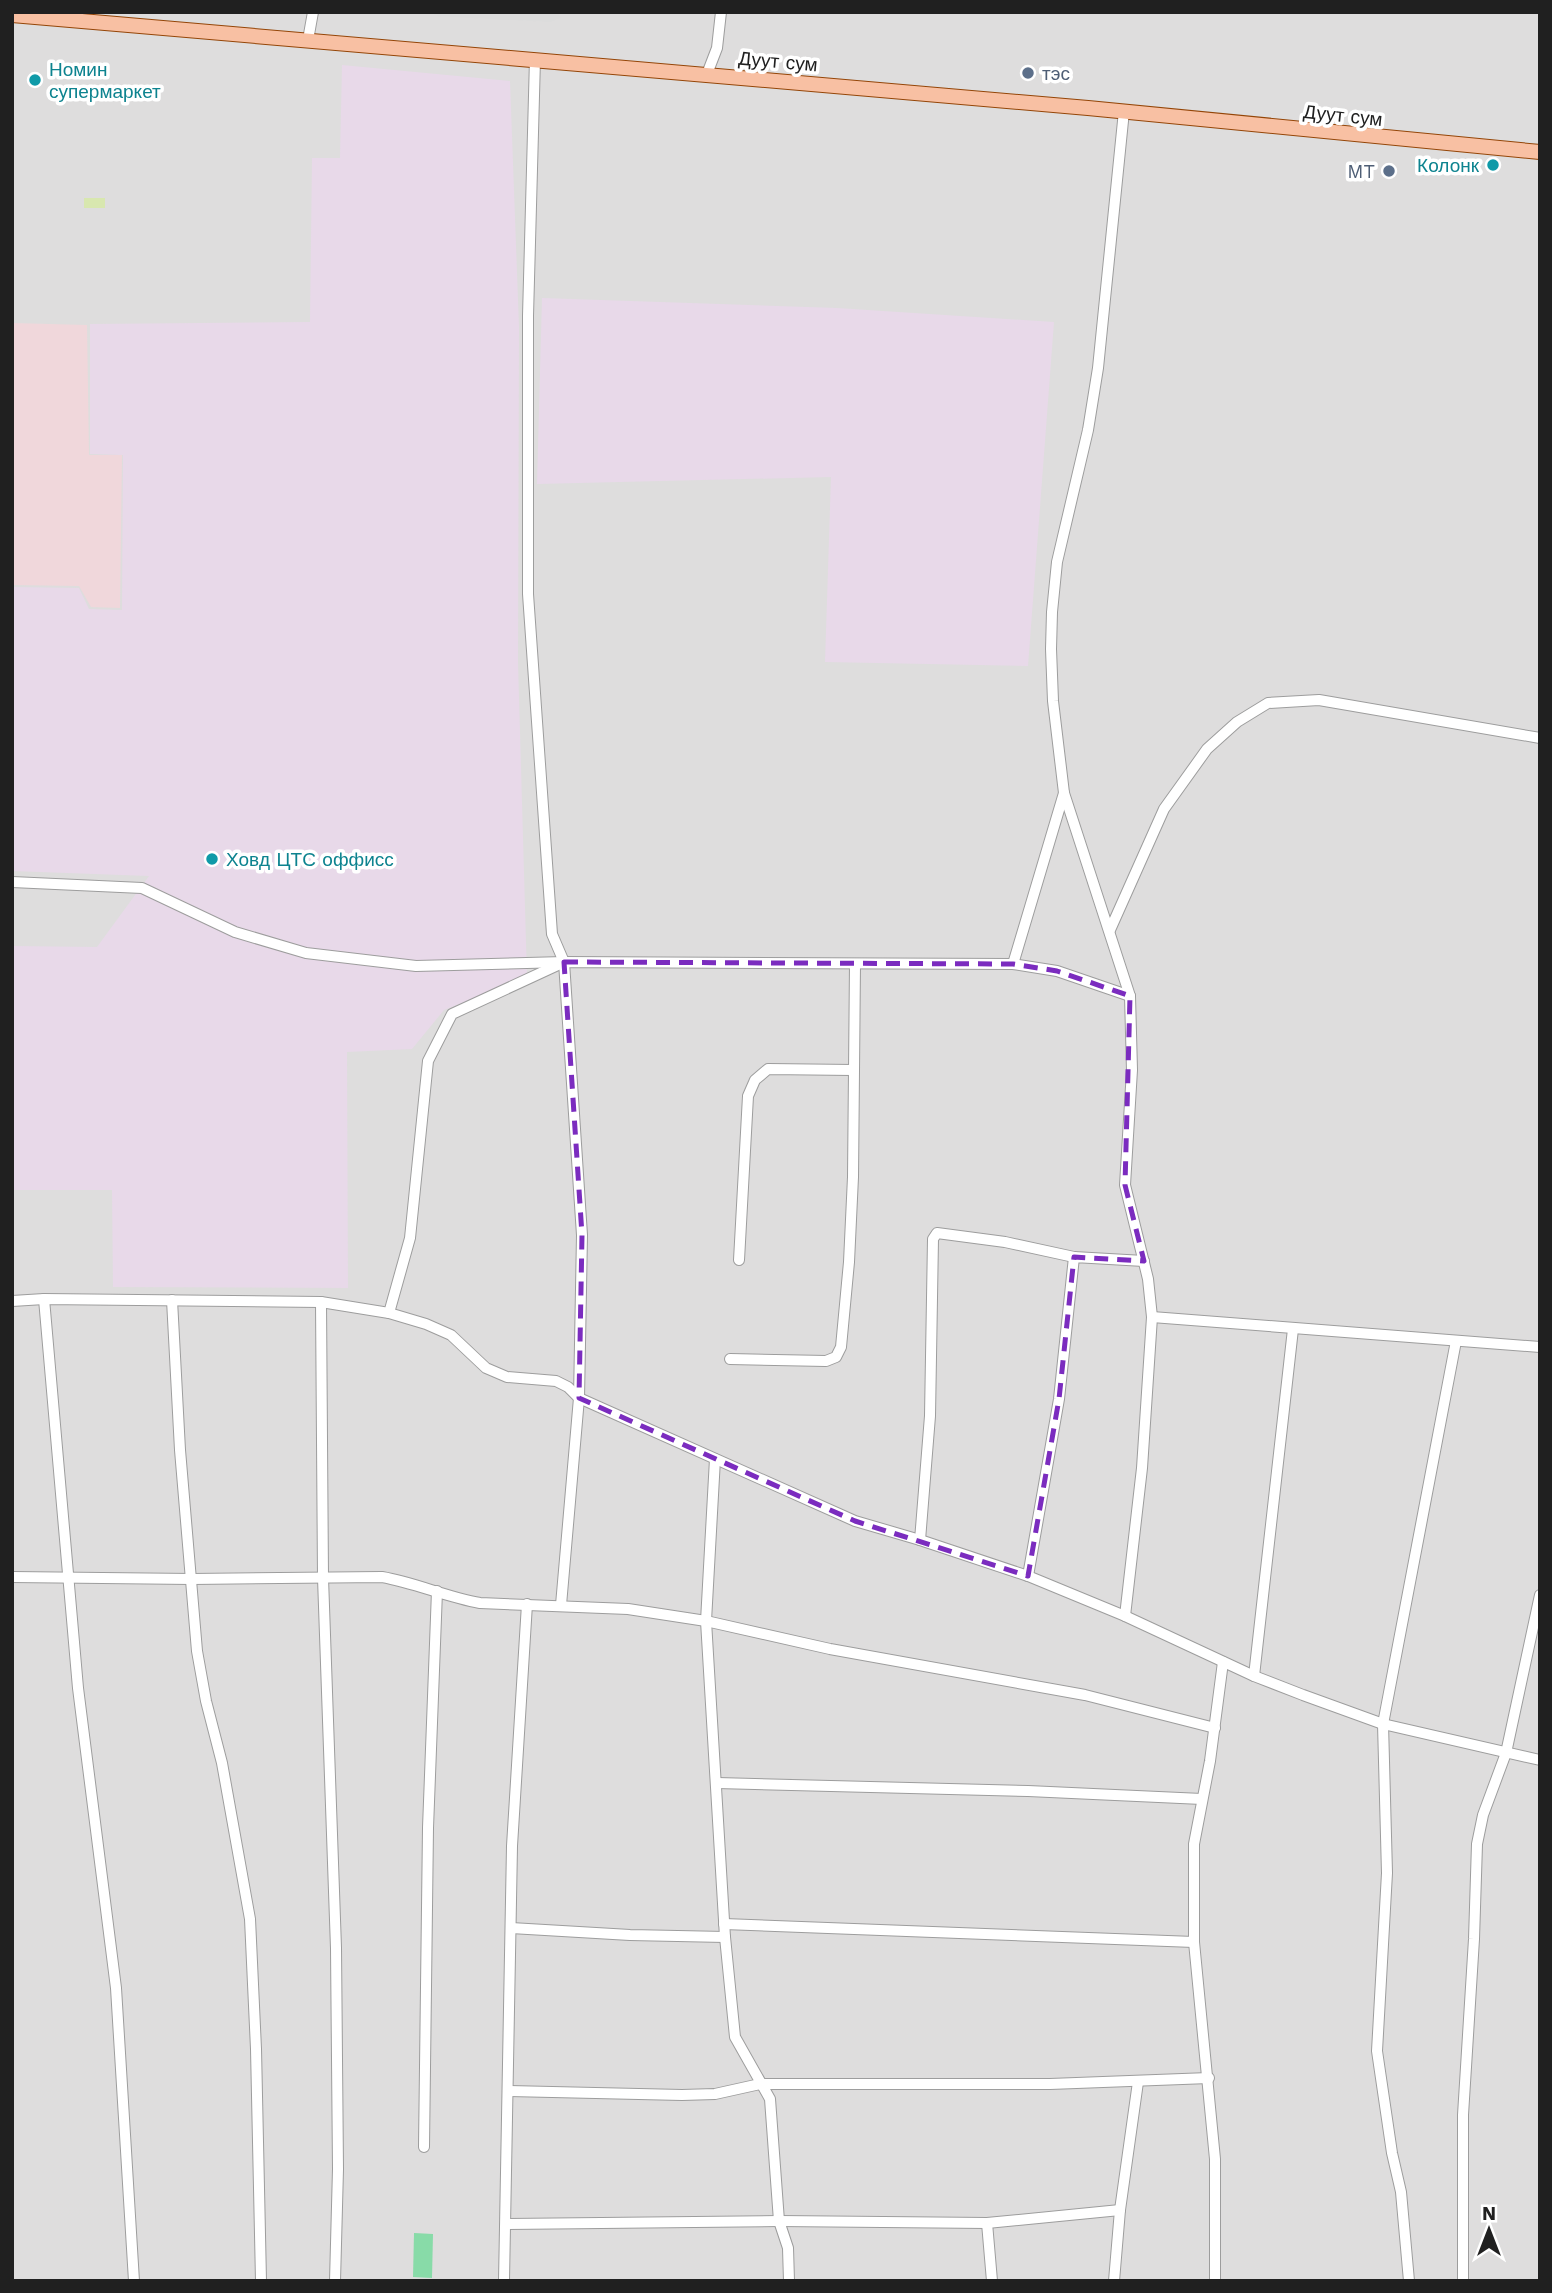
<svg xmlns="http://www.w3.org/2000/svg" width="1552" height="2293" font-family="'Work Sans',sans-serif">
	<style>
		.residential { fill: #dedddd }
		.commercial { fill: #f0d7db }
		.industrial { fill: #e8d9e9 }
		.grass { fill: #d8e7af }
		.pitch { fill: #88dba8 }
		.parking { fill: #dcdcdc }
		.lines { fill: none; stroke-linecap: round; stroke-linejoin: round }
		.minor-casing { stroke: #9d9d9d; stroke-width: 12 }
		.major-casing { stroke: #944507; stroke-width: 16 }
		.minor { stroke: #fff; stroke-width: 10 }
		.major { stroke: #f8c0a3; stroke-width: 14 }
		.marked { fill: none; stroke: #7b2cbf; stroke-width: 5; stroke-dasharray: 14 9; stroke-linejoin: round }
		.service-dot { fill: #5c6f8a; stroke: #fff; stroke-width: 2.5 }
		.culture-dot { fill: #0f9aa8; stroke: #fff; stroke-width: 2.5 }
		.labels { text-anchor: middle; stroke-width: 7; stroke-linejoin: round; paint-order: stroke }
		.street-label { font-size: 19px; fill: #202020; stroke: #fff }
		.culture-label { font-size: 19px; fill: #0d838f; stroke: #fff; text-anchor: start }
		.service-label { font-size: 19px; fill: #4e5e75; stroke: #fff; text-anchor: start }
	</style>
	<rect width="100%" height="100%" fill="#f0eae6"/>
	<!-- residential -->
	<rect class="residential" x="12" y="12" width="1528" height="2269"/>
	<!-- commercial -->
	<polygon class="commercial" points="12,323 87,325 89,455 122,455 120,608 91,607 79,586 12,585"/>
	<!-- industrial -->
	<g class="industrial">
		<polygon points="342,65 510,81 519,327 518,663 527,978 444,1010 412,1049 347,1052 348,1288 113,1287 112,1190 12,1190 12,946 97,947 149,876 12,871 12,587 79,588 89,609 122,610 123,455 90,454 90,324 310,322 312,158 340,158"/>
		<polygon points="542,298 837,308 1054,322 1028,666 825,662 831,477 537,484"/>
	</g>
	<!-- grass -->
	<rect class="grass" x="84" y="198" width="21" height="10"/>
	<!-- pitch -->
	<polygon class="pitch" points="414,2233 433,2234 432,2278 413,2277"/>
	<!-- parking -->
	<polygon class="parking" points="430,12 557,12 561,18 550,22 437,16"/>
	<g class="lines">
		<defs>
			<g id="minor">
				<polyline points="308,40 313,12"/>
				<polyline points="535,59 528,316 528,594 552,934 564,962 582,1235 579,1398 561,1605"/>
				<polyline points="707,74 717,48 721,12"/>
				<polyline points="1124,111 1098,368 1088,430 1057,562 1052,612 1051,649 1053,701 1064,793 1130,996 1132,1070 1125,1185 1148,1279 1152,1317 1142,1468 1125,1616"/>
				<polyline points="12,882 142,888 235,932 306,953 416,966 564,962 1013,964 1057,971 1130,996"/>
				<polyline points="1110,930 1164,809 1207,749 1237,722 1268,703 1319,700 1540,738"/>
				<polyline points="1013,964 1064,793"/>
				<polyline points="739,1260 748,1096 755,1080 768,1069 853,1070"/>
				<polyline points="44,1299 78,1688 116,1988 134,2281"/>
				<polyline points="172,1300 180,1450 197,1651 206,1701 222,1763 250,1919 256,2049 261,2281"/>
				<polyline points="12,1301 44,1299 321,1302 389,1313 426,1324 451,1335 486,1368 507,1377 556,1381 568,1387 579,1398 855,1521 920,1540 1028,1576 1125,1616 1254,1676 1303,1695 1383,1724 1540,1760"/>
				<polyline points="321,1302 323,1578 336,1948 338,2169 335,2281"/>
				<polyline points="389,1313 410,1238 428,1061 452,1014 560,964"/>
				<polyline points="1152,1317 1540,1347"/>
				<polyline points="730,1359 826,1361 836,1357 841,1347 849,1262 853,1177 855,964"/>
				<polyline points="715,1459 706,1621 725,1937 735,2037 770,2099 779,2221 788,2248 789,2281"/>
				<polyline points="920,1540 930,1416 933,1239 937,1233 1005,1242 1074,1257"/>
				<polyline points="1028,1576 1059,1399 1074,1257 1144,1261"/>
				<path d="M12,1577l180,2 190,-2c34,6 64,20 98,26l148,6 78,12 124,28 255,46 130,33"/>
				<polyline points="1254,1676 1293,1329"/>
				<polyline points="717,1783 1028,1791 1202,1799"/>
				<polyline points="724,1924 1194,1942"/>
				<polyline points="511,1928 630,1935 725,1937"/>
				<polyline points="509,2091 682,2095 715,2094 760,2084 1050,2084 1209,2078"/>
				<polyline points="424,2147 428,1828 437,1591"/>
				<polyline points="987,2223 992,2281"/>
				<polyline points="506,2224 779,2221 987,2223 1120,2210"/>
				<polyline points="504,2281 512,1846 527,1604"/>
				<polyline points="1114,2281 1120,2210 1138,2082"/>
				<polyline points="1215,2281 1215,2159 1194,1942 1194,1844 1210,1761 1223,1662"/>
				<polyline points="1409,2281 1401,2192 1392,2153 1377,2051 1387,1873 1383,1724 1456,1341"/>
				<polyline points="1463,2281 1463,2115 1474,1939 1477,1844 1483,1815 1506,1753 1540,1595"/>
			</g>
			<polyline id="major" points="12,15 1088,108 1540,152"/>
		</defs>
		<!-- minor casing -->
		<use href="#minor" class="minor-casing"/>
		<!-- major casing -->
		<use href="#major" class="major-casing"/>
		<!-- minor -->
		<use href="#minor" class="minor"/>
		<!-- major -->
		<use href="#major" class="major"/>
	</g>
	<!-- marked area -->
	<path class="marked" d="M564,962l449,2 44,7 73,25 -5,189 19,76 -70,-4 -15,142 -31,177 -173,-55 -276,-123 3,-163z"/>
	<!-- markers -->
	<g class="service-dot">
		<circle cx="1028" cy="73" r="7"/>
		<circle cx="1389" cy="171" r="7"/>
	</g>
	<g class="culture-dot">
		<circle cx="35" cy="80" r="7"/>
		<circle cx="1493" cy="165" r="7"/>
		<circle cx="212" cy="859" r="7"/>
	</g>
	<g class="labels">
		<!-- street labels -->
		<g class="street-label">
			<text transform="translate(778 61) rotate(5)" y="7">Дуут сум</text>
			<text transform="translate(1343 115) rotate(6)" y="7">Дуут сум</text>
		</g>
		<!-- culture labels -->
		<g class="culture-label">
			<text x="49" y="76">Номин<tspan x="49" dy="22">супермаркет</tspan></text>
			<text x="1479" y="172" text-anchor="end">Колонк</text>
			<text x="226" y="866">Ховд ЦТС оффисс</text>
		</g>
		<!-- service labels -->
		<g class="service-label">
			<text x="1042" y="80">тэс</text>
			<text x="1375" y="178" text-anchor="end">MT</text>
		</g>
	</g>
	<!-- border -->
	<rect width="1552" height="2293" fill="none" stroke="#202020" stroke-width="28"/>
	<!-- north arrow -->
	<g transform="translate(1489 2230)" stroke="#ffffff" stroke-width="5" paint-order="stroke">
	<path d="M0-5L12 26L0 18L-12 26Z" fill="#202020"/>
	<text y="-10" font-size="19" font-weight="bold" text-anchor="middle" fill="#202020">N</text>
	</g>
</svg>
